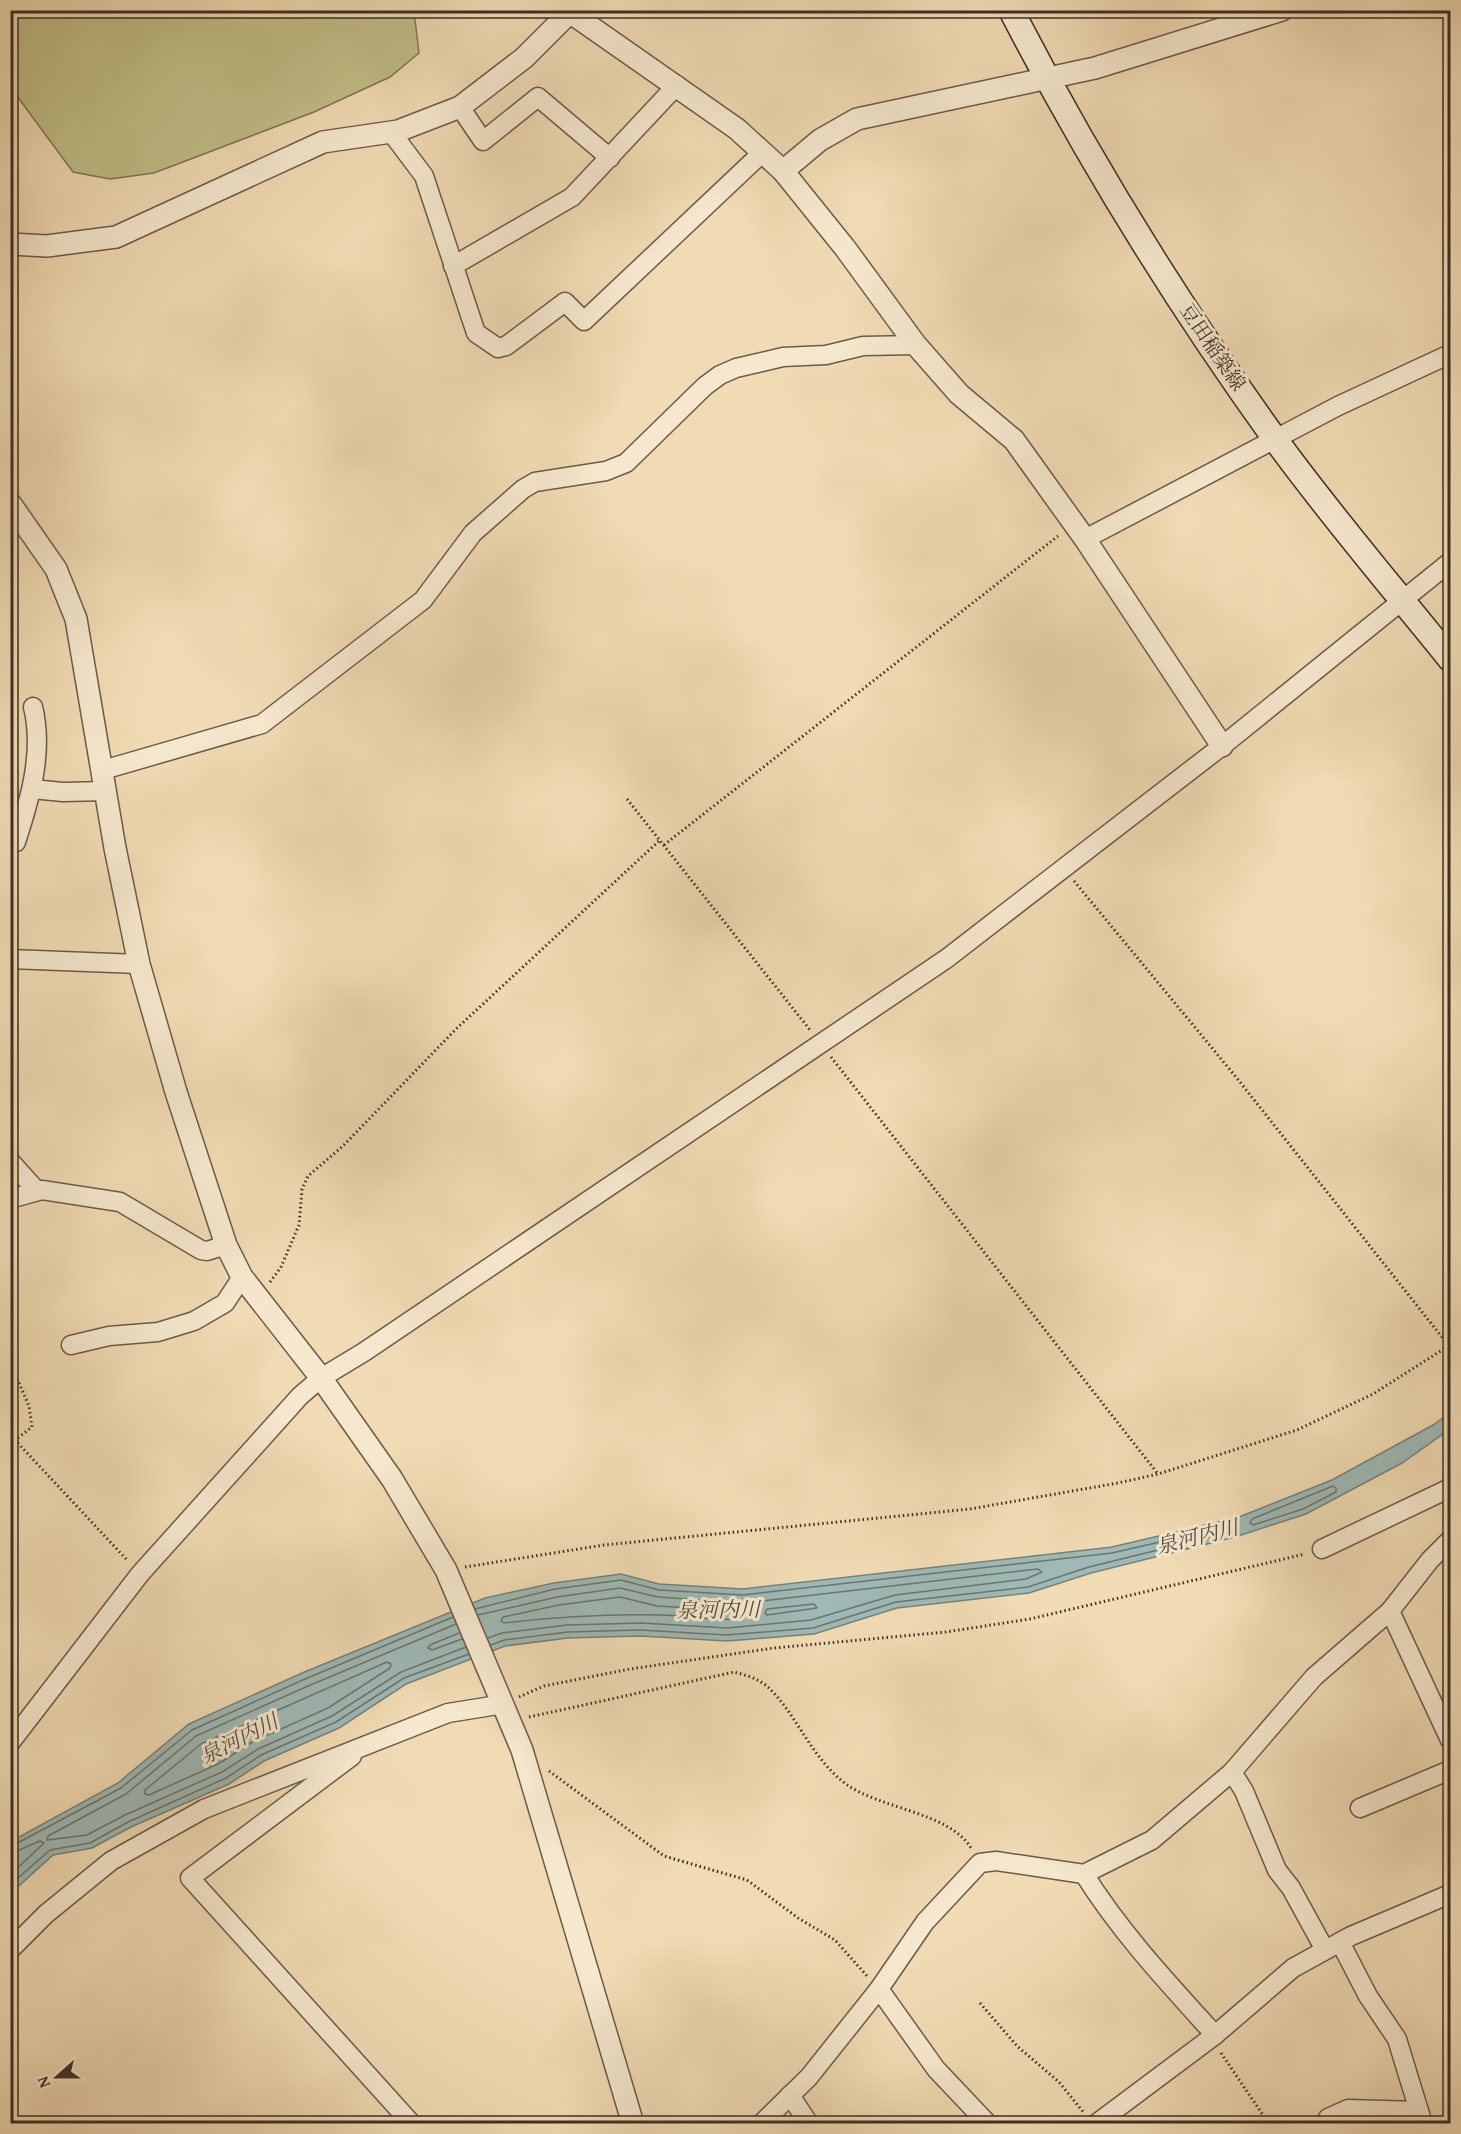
<svg xmlns="http://www.w3.org/2000/svg" width="1461" height="2134" font-family="'Gentium Book Plus','Noto Serif JP',serif">
	<style>
		.green { fill: #c1be88; stroke: #807657; stroke-width: 1.5 }
		.water { fill: #9eb9b6; stroke: #78827c; stroke-width: 1.5 }
		.lines { fill: none; stroke-linecap: round; stroke-linejoin: round }
		.shore { stroke: #6e746e; stroke-width: 1.5 }
		.minor-casing { stroke: #6b5a4a; stroke-width: 21 }
		.tertiary-casing { stroke: #6b5a4a; stroke-width: 24 }
		.secondary-casing { stroke: #3e2f26; stroke-width: 27 }
		.path { stroke: #3e2f26; stroke-width: 3; stroke-dasharray: 1.5 3; stroke-linecap: butt }
		.minor { stroke: #f6e8ce; stroke-width: 18 }
		.tertiary { stroke: #f6e8ce; stroke-width: 21 }
		.secondary { stroke: #f6e8ce; stroke-width: 24 }
		.labels { text-anchor: middle; stroke-width: 6; stroke-linejoin: round; paint-order: stroke }
		.street-label { font-size: 20px; fill: #3e2f26; stroke: #f6e8ce }
		.water-label { font-size: 21px; font-style: italic; fill: #514b43; stroke: #f6e8ce }
	</style>
	<rect width="100%" height="100%" fill="#f1dbb4"/>
	<filter id="stains"><feTurbulence type="fractalNoise" baseFrequency=".00333" numOctaves="4"/><feColorMatrix values="0 0 0 0 .2 0 0 0 0 .09 0 0 0 0 .02 0 0 0 .5 -.17"/></filter>
	<radialGradient id="worn" r=".72"><stop offset=".6" stop-color="#630" stop-opacity="0"/><stop offset="1" stop-color="#630" stop-opacity=".3"/></radialGradient>
	<!-- green -->
	<polygon class="green" points="11,10 414,11 419,53 390,77 314,112 154,173 110,179 73,172 11,88"/>
	<!-- water -->
	<polygon class="water" points="1450,1413 1450,1429 1402,1463 1306,1514 1235,1537 1091,1573 1029,1593 897,1608 814,1634 727,1641 640,1636 568,1638 505,1646 406,1684 339,1728 264,1761 229,1784 131,1827 92,1848 53,1855 11,1893 10,1842 118,1783 189,1724 302,1673 485,1598 554,1583 621,1574 659,1584 743,1589 1112,1547 1239,1517 1332,1480 1433,1425"/>
	<g class="lines">
		<!-- shore -->
		<g class="shore">
			<polygon points="1333,1486 1336,1488 1336,1492 1303,1509 1253,1525 1250,1523 1252,1519"/>
			<path d="M620,1597l37,9 83,5 2,4c-12,9 -43,2 -58,1 -61,-3 -120,0 -180,7l-3,-2 2,-4 56,-12z"/>
			<polygon points="814,1604 817,1608 767,1615 765,1613 767,1609"/>
			<polyline points="475,1609 555,1589 621,1580 659,1590 743,1595 1112,1553 1225,1527 1229,1529 1227,1533 1089,1567 1028,1587 896,1602 813,1628 727,1635 640,1630 568,1632 504,1640 491,1645"/>
			<polyline points="478,1615 557,1597 620,1588 658,1597 744,1603 1038,1569 1042,1572 1026,1579 895,1595 811,1620 727,1628 641,1623 567,1625 502,1633 488,1638"/>
			<polyline points="456,1624 308,1686 196,1736 126,1794 48,1836 47,1840 87,1835 125,1815 222,1772 258,1749 332,1716 401,1672 466,1647"/>
			<polyline points="459,1633 430,1645 428,1648 432,1650 462,1639"/>
			<polygon points="387,1662 391,1664 390,1668 328,1708 254,1741 218,1764 149,1795 145,1794 145,1790 201,1744"/>
			<polyline points="10,1847 121,1788 192,1730 305,1679 453,1617"/>
			<polyline points="10,1854 40,1841 44,1843 10,1875"/>
			<polyline points="10,1885 50,1850 90,1843 128,1822 226,1778 261,1755 336,1722 404,1678 469,1654"/>
		</g>
		<defs>
			<g id="minor">
				<polyline points="460,107 483,141 538,97 610,158"/>
				<polyline points="391,132 424,176 476,333 498,348 506,346 565,302 584,321 763,152"/>
				<polyline points="453,266 572,197 677,85"/>
				<polyline points="1085,539 1338,406 1450,354"/>
				<polyline points="103,770 262,724 423,600 473,533 523,489 535,482 606,471 626,463 705,386 720,375 736,368 783,357 826,355 863,346 916,345"/>
				<polyline points="32,789 63,792 106,791"/>
				<path d="M10,842h6c14,-43 28,-90 17,-135"/>
				<polyline points="10,959 139,964"/>
				<polyline points="10,1161 37,1191"/>
				<polyline points="10,1199 42,1190 120,1202 201,1250 207,1251 226,1245"/>
				<polyline points="71,1345 109,1336 158,1332 194,1321 225,1303 242,1277"/>
				<polyline points="1450,1540 1430,1560 1390,1611 1450,1740"/>
				<polyline points="1322,1549 1450,1488"/>
				<polyline points="10,1743 140,1574 300,1396 321,1378 364,1352 946,959 1222,746 1450,562"/>
				<polyline points="352,1756 190,1878 412,2124"/>
				<polyline points="1232,1772 1314,1677 1390,1611"/>
				<polyline points="1360,1808 1450,1770"/>
				<path d="M1084,1874c37,59 84,109 131,161"/>
				<polyline points="1340,1942 1368,1996 1397,2039 1423,2124"/>
				<polyline points="10,1950 46,1914 111,1861 204,1809 448,1713 504,1704"/>
				<polyline points="879,1989 936,2069 988,2124"/>
				<polyline points="790,2095 809,2124"/>
				<polyline points="1328,2118 1348,2109 1419,2111"/>
				<polyline points="761,2124 809,2077 879,1989 925,1922 980,1863 996,1861 1084,1874 1152,1840 1232,1772 1244,1791 1277,1870 1291,1888 1325,1950"/>
				<polyline points="1096,2124 1215,2035 1293,1968 1351,1936 1450,1894"/>
			</g>
			<g id="tertiary">
				<polyline points="571,13 737,129 783,171 845,248 916,345 959,394 1014,440 1085,539 1222,746"/>
				<polyline points="783,171 820,140 857,119 1095,68 1282,10"/>
				<polyline points="10,244 47,246 116,237 323,142 398,131 460,107 524,58 572,10"/>
				<polyline points="10,503 56,569 76,619 115,848 139,964 176,1092 226,1245 242,1277 321,1378 392,1479 446,1570 522,1750 633,2124"/>
			</g>
			<path id="secondary" d="M1011,10c77,149 166,293 264,429 55,76 117,148 175,220"/>
		</defs>
		<!-- minor casing -->
		<use href="#minor" class="minor-casing"/>
		<!-- tertiary casing -->
		<use href="#tertiary" class="tertiary-casing"/>
		<!-- secondary casing -->
		<use href="#secondary" class="secondary-casing"/>
		<!-- path -->
		<g class="path">
			<polyline points="627,799 810,1030"/>
			<polyline points="664,845 1058,536"/>
			<polyline points="1074,881 1236,1077 1449,1346"/>
			<polyline points="831,1057 1158,1474"/>
			<polyline points="270,1282 281,1267 299,1225 302,1189 308,1176 343,1146 456,1029 660,840"/>
			<polyline points="10,1362 29,1406 32,1427 15,1440 128,1561"/>
			<polyline points="465,1567 604,1545 970,1509 1118,1483 1158,1474 1297,1430 1373,1394 1450,1345"/>
			<polyline points="519,1697 544,1686 630,1669 774,1648 946,1632 1030,1619 1305,1554"/>
			<path d="M529,1717l205,-45c12,3 25,7 34,15 30,29 43,71 78,97 34,25 103,28 125,64"/>
			<polyline points="549,1771 664,1856 747,1880 798,1918 835,1940 867,1976"/>
			<polyline points="980,2003 1017,2046 1059,2082 1084,2113"/>
			<polyline points="1221,2053 1269,2124"/>
		</g>
		<!-- minor -->
		<use href="#minor" class="minor"/>
		<!-- tertiary -->
		<use href="#tertiary" class="tertiary"/>
		<!-- secondary -->
		<use href="#secondary" class="secondary"/>
	</g>
	<g class="labels">
		<!-- street labels -->
		<g class="street-label">
			<text transform="translate(1213 347) rotate(56)" y="7">豆田稲築線</text>
		</g>
		<!-- water labels -->
		<g class="water-label">
			<text transform="translate(1197 1537) rotate(-14)" y="7">泉河内川</text>
			<text transform="translate(718 1610) rotate(-1)" y="7">泉河内川</text>
			<text transform="translate(239 1739) rotate(-27)" y="7">泉河内川</text>
		</g>
	</g>
	<!-- margin -->
	<rect width="1461" height="2134" fill="none" stroke="#f1dbb4" stroke-width="36"/>
	<rect x="12" y="12" width="1437" height="2110" fill="none" stroke="#3e2f26" stroke-width="3"/>
	<rect x="18" y="18" width="1425" height="2098" fill="none" stroke="#3e2f26" stroke-width="1.5"/>
	<!-- north arrow -->
	<g transform="translate(57 2077) rotate(249)" stroke="#f6e8ce" stroke-width="4.5" paint-order="stroke">
	<path d="M0-4.5L10 22L0 15L-10 22Z" fill="#3e2f26"/>
	<text y="-9" font-size="16" font-weight="bold" text-anchor="middle" fill="#3e2f26">N</text>
	</g>
	<rect width="100%" height="100%" filter="url(#stains)"/>
	<rect width="100%" height="100%" fill="url(#worn)"/>
</svg>
